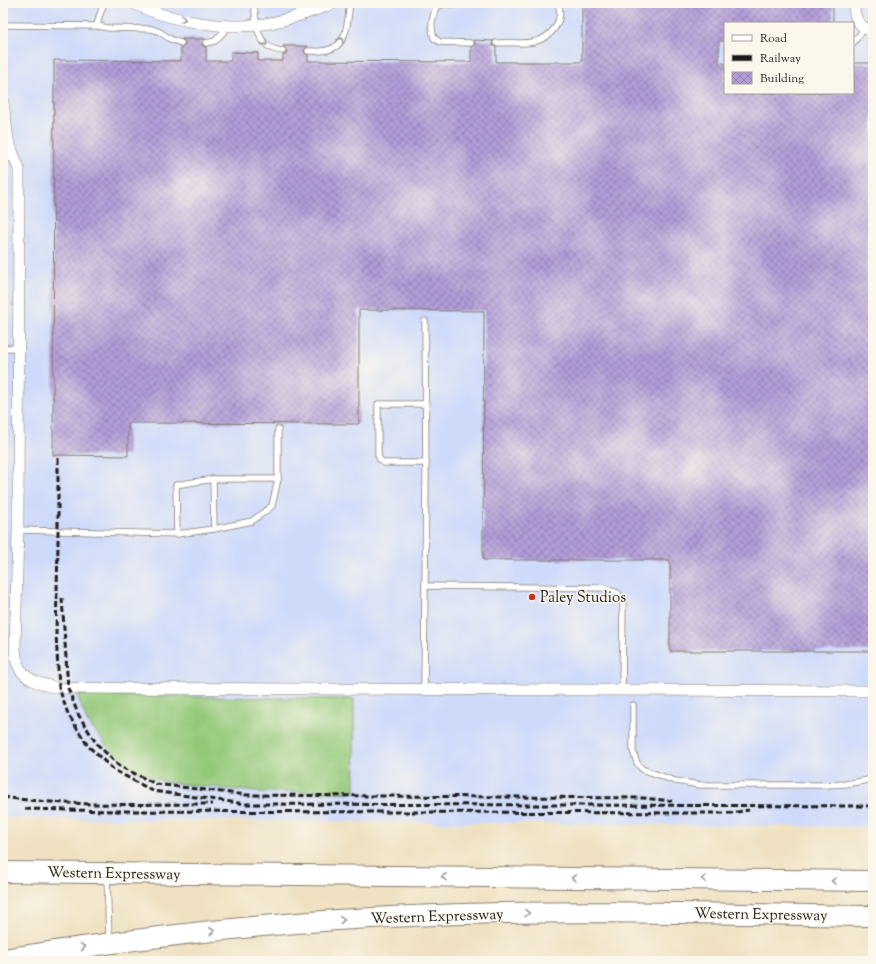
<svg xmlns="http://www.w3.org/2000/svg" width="876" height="964" font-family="'Sorts Mill Goudy',serif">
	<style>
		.built { fill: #cedafa; fill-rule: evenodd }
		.grass { fill: #95c97a; stroke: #58724b }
		.building { fill: url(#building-cross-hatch) }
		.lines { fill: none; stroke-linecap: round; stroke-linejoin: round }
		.lane-casing { stroke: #867e6e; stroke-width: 7 }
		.street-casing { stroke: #867e6e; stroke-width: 12 }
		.highway-casing { stroke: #867e6e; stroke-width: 22 }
		.lane { stroke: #fff; stroke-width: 5.5 }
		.street { stroke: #fff; stroke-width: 11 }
		.highway { stroke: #fff; stroke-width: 20 }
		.rail { stroke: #1c1c1c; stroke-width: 3; stroke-dasharray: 6 3; stroke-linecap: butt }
		.oneway { stroke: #999 }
		.poi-dot { fill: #c8321e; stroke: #fbf7ec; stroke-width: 1.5 }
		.labels { text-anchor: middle; stroke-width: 3; stroke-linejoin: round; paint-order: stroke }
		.poi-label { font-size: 15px; fill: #1c1c1c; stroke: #fbf7ec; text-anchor: start }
		.street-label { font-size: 15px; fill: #1c1c1c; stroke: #fbf7ec }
	</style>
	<defs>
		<pattern id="building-cross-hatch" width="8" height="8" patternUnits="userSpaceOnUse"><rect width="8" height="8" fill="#b29dd9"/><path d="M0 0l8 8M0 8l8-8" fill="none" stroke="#907faf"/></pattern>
	</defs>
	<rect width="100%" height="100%" fill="#fbf7ec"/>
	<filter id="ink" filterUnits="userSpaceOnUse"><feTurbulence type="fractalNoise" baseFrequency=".025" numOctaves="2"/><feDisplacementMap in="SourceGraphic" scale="8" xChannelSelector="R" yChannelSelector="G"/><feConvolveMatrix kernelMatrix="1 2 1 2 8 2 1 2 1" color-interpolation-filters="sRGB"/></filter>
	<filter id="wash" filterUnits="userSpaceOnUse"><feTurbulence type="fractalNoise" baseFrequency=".012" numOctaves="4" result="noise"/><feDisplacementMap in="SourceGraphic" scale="16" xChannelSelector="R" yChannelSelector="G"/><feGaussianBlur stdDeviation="0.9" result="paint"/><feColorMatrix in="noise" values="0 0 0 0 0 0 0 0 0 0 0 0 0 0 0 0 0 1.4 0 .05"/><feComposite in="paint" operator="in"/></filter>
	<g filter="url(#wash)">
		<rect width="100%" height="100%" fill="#efe1c1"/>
		<!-- built -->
		<path class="built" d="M3,3h870v824l-870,-9zM725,23h128v70h-128z"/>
		<!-- grass -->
		<polygon class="grass" points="77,695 354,699 355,792 255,792 165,782 135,771 109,749 87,721"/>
		<g id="blocks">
			<!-- building -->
			<polygon class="building" points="582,3 833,3 833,23 725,23 725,41 719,41 719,63 725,63 725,93 853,93 853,63 873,63 873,651 670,651 670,560 483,560 484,311 359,310 359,424 128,423 128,456 53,455 54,60 181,61 181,47 185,44 184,41 182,39 205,39 202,44 203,46 206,47 206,61 231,61 231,52 258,53 258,61 283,61 283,55 286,54 287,51 283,46 308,46 305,49 304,51 306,54 308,55 308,61 471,62 471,47 475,45 474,40 493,41 492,45 496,47 496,62 582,62"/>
		</g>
	</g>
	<g filter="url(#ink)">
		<use href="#blocks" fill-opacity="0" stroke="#867e6e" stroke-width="1"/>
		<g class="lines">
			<defs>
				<g id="lane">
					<path d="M254,3c2,21 2,46 29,48"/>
					<polyline points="3,25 97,26 109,28 152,29 160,32 170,39 181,43"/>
					<polyline points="97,26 99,17 104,3"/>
					<polyline points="206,43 215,41 229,26"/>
					<path d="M471,43l-31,-1 -6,-4c-4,-12 -2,-19 2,-31l8,-3 98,-1"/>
					<path d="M496,43c12,-1 26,1 37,-1 19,-4 31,-21 25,-39"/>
					<polyline points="853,43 864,29"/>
					<path d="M308,51c6,0 13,1 19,-1 22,-4 20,-30 23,-47"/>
					<polyline points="3,159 15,158"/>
					<polyline points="3,348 19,348"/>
					<polyline points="426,404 378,404 378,455 380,460 384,463 426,463"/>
					<polyline points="213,479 278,479"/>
					<polyline points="214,529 252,521 272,506 278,479 278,429"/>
					<polyline points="18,530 177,534 214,529 213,479 176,485 177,534"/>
					<polyline points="425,586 604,588 618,593 623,603 622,690"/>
					<polyline points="424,689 426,478 425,321"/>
					<polyline points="633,705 633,751 637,763 642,769 675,781 700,785 825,785 846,784 873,779"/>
					<polyline points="107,875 109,941"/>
				</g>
				<g id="street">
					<path d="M133,3c33,17 87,26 124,22 26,-3 52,-12 77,-22"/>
					<path d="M854,3c0,16 4,23 19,29"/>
					<path d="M3,102l5,38 11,29 -1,361 -3,119c1,5 1,11 3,16 6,16 26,20 41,23l814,3"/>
				</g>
				<g id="highway">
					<polyline points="3,872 873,881"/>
					<path d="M3,959c143,-23 287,-39 432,-44 145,-6 292,-1 438,1"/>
				</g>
			</defs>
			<!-- lane casing -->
			<use href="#lane" class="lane-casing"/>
			<!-- street casing -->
			<use href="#street" class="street-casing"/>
			<!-- highway casing -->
			<use href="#highway" class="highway-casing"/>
			<!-- lane -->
			<use href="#lane" class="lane"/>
			<!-- street -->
			<use href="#street" class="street"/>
			<!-- highway -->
			<use href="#highway" class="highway"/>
			<!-- rail -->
			<g class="rail">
				<polyline points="58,458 58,545 56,634 59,688 68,714 88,746 114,770 153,791 246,804 873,806"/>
				<polyline points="62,598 68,688 78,714 96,743 119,766 156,784 247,795 643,798 672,801"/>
				<path d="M3,797c69,10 139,7 209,7"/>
				<polyline points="25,809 113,811 692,813 731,813 749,810"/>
			</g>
		</g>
		<!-- one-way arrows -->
		<defs><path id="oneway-chevron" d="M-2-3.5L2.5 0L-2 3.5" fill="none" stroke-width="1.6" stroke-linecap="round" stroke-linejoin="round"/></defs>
		<g class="oneway">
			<use href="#oneway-chevron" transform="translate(183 19) rotate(13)"/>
			<use href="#oneway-chevron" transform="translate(341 40) rotate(-58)"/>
			<use href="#oneway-chevron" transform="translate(265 43) rotate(48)"/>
			<use href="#oneway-chevron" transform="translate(444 877) rotate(-179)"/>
			<use href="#oneway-chevron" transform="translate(574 878) rotate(-179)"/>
			<use href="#oneway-chevron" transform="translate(704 879) rotate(-179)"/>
			<use href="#oneway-chevron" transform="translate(834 881) rotate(-179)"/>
			<use href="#oneway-chevron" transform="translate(527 913) rotate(-1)"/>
			<use href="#oneway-chevron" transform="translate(342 920) rotate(-4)"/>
			<use href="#oneway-chevron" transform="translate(212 931) rotate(-6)"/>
			<use href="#oneway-chevron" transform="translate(83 947) rotate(-9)"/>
		</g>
	</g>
	<!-- markers -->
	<circle class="poi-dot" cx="532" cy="597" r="4"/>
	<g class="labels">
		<!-- poi labels -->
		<g class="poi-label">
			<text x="540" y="602">Paley Studios</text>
		</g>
		<!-- street labels -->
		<g class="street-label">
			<text transform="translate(114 873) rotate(1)" y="5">Western Expressway</text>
			<text transform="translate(761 914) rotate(1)" y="5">Western Expressway</text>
			<text transform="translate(437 916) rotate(-2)" y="5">Western Expressway</text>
		</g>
	</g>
	<!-- margin -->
	<rect width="876" height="964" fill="none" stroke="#fbf7ec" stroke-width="16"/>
	<!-- legend -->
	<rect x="724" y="22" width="130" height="72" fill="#fbf7ec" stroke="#a29f99"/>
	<rect x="732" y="35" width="20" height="6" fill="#ffffff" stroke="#a29f99"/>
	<text x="760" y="42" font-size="12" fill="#1c1c1c">Road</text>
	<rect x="732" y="55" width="20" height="6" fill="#1c1c1c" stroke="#a29f99"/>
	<text x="760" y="62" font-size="12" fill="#1c1c1c">Railway</text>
	<rect x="732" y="72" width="20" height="12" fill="url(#building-cross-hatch)" stroke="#a29f99"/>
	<text x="760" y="82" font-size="12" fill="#1c1c1c">Building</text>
</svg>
